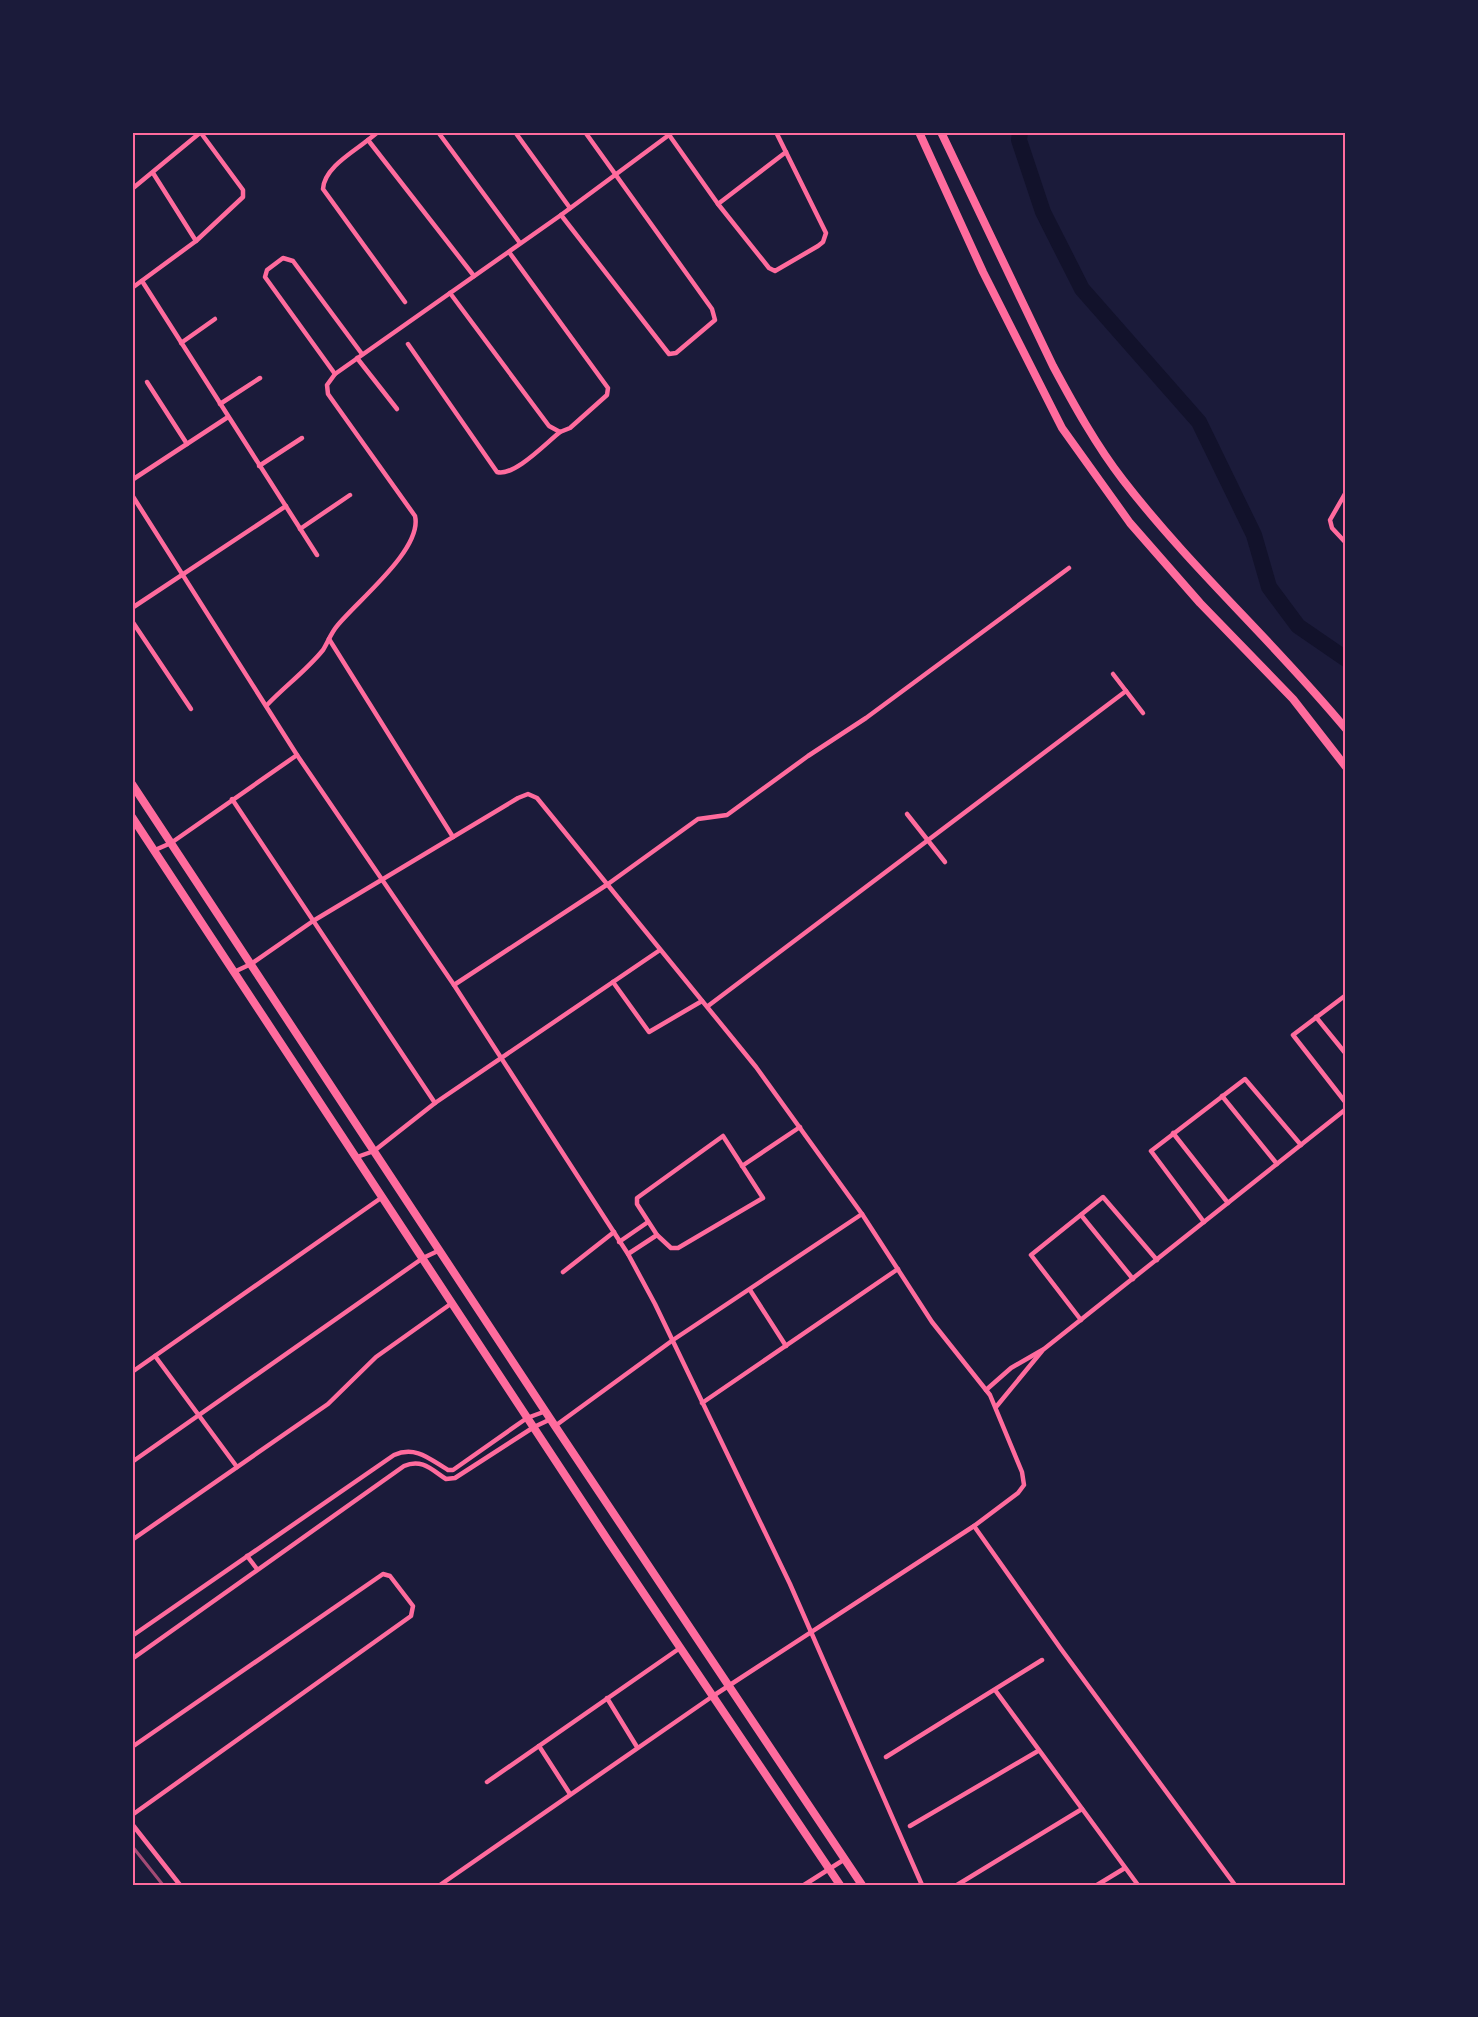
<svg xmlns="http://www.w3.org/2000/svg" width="1478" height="2017" font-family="'Varela Round',sans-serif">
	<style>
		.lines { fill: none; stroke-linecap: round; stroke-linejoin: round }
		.river { stroke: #12122b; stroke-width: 16 }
		.minor { stroke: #ff6b9d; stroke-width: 4.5 }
		.primary { stroke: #ff6b9d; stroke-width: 8 }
		.trunk { stroke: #ff6b9d; stroke-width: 8 }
		.rail { stroke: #a44b75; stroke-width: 3 }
		.neatline { fill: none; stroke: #ff6b9d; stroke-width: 2 }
	</style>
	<rect width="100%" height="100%" fill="#1b1b3a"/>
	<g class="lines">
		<!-- river -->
		<polyline class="river" points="1020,132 1019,140 1043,212 1082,289 1199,422 1254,535 1269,587 1298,626 1346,659"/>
		<!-- minor -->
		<g class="minor">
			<polyline points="378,132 368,140 474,276"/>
			<polyline points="438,132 520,243"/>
			<polyline points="515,132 570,208"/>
			<polyline points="667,132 718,204 769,268 775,271 818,246 823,242 826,233 776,132"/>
			<path d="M368,140c-15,12 -44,28 -45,49l82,113"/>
			<polyline points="153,173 196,241"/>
			<polyline points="132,189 201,132"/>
			<polyline points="718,204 786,152"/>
			<polyline points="561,215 669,354 676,353 715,320 712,309 585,132"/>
			<polyline points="142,281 317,555"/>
			<polyline points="132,288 196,241 243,197 243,190 201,133"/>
			<polyline points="450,293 549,426 560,432 570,428 607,395 608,388 509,252"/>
			<polyline points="181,343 215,319"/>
			<path d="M408,344l89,128c17,5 49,-29 63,-40"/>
			<polyline points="357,358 397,409"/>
			<polyline points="335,374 265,277 267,270 283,258 293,261 362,354"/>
			<polyline points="147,382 187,444"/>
			<polyline points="220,404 260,378"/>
			<polyline points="259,466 302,438"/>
			<polyline points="132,480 228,417"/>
			<polyline points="1346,492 1330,520 1332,528 1346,543"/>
			<polyline points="132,495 297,755 454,985 628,1254 655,1304 790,1584 922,1885"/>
			<polyline points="300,529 350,495"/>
			<polyline points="132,608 286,506"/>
			<polyline points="132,621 191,709"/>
			<polyline points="329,639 453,837"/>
			<polyline points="1113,674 1143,713"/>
			<path d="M267,705c18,-19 39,-34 56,-55 5,-8 8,-17 14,-24 20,-25 86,-77 78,-110l-87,-122 -1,-9 8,-11 226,-159 112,-83"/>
			<polyline points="232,799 435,1103"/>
			<polyline points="907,814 945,862"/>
			<polyline points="155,850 171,843 297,755"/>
			<polyline points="234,972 251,964 313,921 518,798 528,794 537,798 756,1067 862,1214 932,1322 990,1395 1022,1472 1024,1485 1018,1493 974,1526 713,1696 440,1885"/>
			<polyline points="613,982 649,1032 702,1001"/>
			<polyline points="454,985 608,884 698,819 727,815 808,756 866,718 1069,568"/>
			<polyline points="1346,995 1293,1035 1346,1103"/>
			<polyline points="708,1006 1126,691"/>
			<polyline points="1316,1017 1346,1054"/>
			<polyline points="1222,1096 1277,1164"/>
			<polyline points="1173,1133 1228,1203"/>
			<polygon points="723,1136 763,1198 678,1248 671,1248 657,1235 637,1204 637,1198"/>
			<polyline points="357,1157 374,1151 435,1103 660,950"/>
			<polyline points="742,1166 800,1127"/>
			<polyline points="1081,1215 1133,1279"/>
			<polyline points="1204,1222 1151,1151 1245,1079 1301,1145"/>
			<polyline points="619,1242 648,1222"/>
			<polyline points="628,1254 657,1235"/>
			<polyline points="563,1272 614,1232"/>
			<polyline points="750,1290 786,1346"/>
			<polyline points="1081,1320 1031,1255 1103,1197 1157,1260"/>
			<polyline points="155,1356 237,1467"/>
			<polyline points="132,1372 381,1198"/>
			<polyline points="986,1390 1011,1368 1044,1349 1346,1109"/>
			<polyline points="702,1403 898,1269"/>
			<polyline points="996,1407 1042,1351"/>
			<polyline points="555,1426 673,1340 862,1214"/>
			<polyline points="132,1462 423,1258 440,1250"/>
			<polyline points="974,1526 1061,1649 1235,1885"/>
			<polyline points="132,1540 328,1404 376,1357 452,1303"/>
			<polyline points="247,1556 257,1569"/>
			<path d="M132,1636l262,-181c22,-10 37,5 54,15h5l74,-52 19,-7"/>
			<path d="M132,1659l272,-193c18,-8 28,4 42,13l9,-1 79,-51 17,-8"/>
			<polyline points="995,1690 1138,1885"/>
			<polyline points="607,1698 637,1747"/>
			<polyline points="539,1746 570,1794"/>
			<polyline points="132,1747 383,1574 390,1576 413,1606 411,1616 132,1815"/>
			<polyline points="886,1757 1042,1660"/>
			<polyline points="487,1782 680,1648"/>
			<polyline points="132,1824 180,1885"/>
			<polyline points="910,1826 1038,1751"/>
			<polyline points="804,1885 845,1859"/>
			<polyline points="957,1885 1082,1809"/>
			<polyline points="1097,1885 1125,1868"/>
			<polyline points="1345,1885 1346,1885"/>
		</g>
		<!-- primary -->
		<g class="primary">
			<polyline points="132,784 555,1426 862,1885"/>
			<polyline points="132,817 609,1542 840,1885"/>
		</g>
		<!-- trunk -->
		<g class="trunk">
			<polyline points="919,132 983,272 1062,428 1130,523 1200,603 1293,699 1346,767"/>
			<path d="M941,132l112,234c21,39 43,79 70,114 68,88 152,163 223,249"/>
		</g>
		<!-- rail -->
		<polyline class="rail" points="132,1846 163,1885"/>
	</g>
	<!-- border -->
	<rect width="1478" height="2017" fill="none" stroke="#1b1b3a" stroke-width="267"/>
	<rect x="134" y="134" width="1210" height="1750" class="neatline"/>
</svg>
